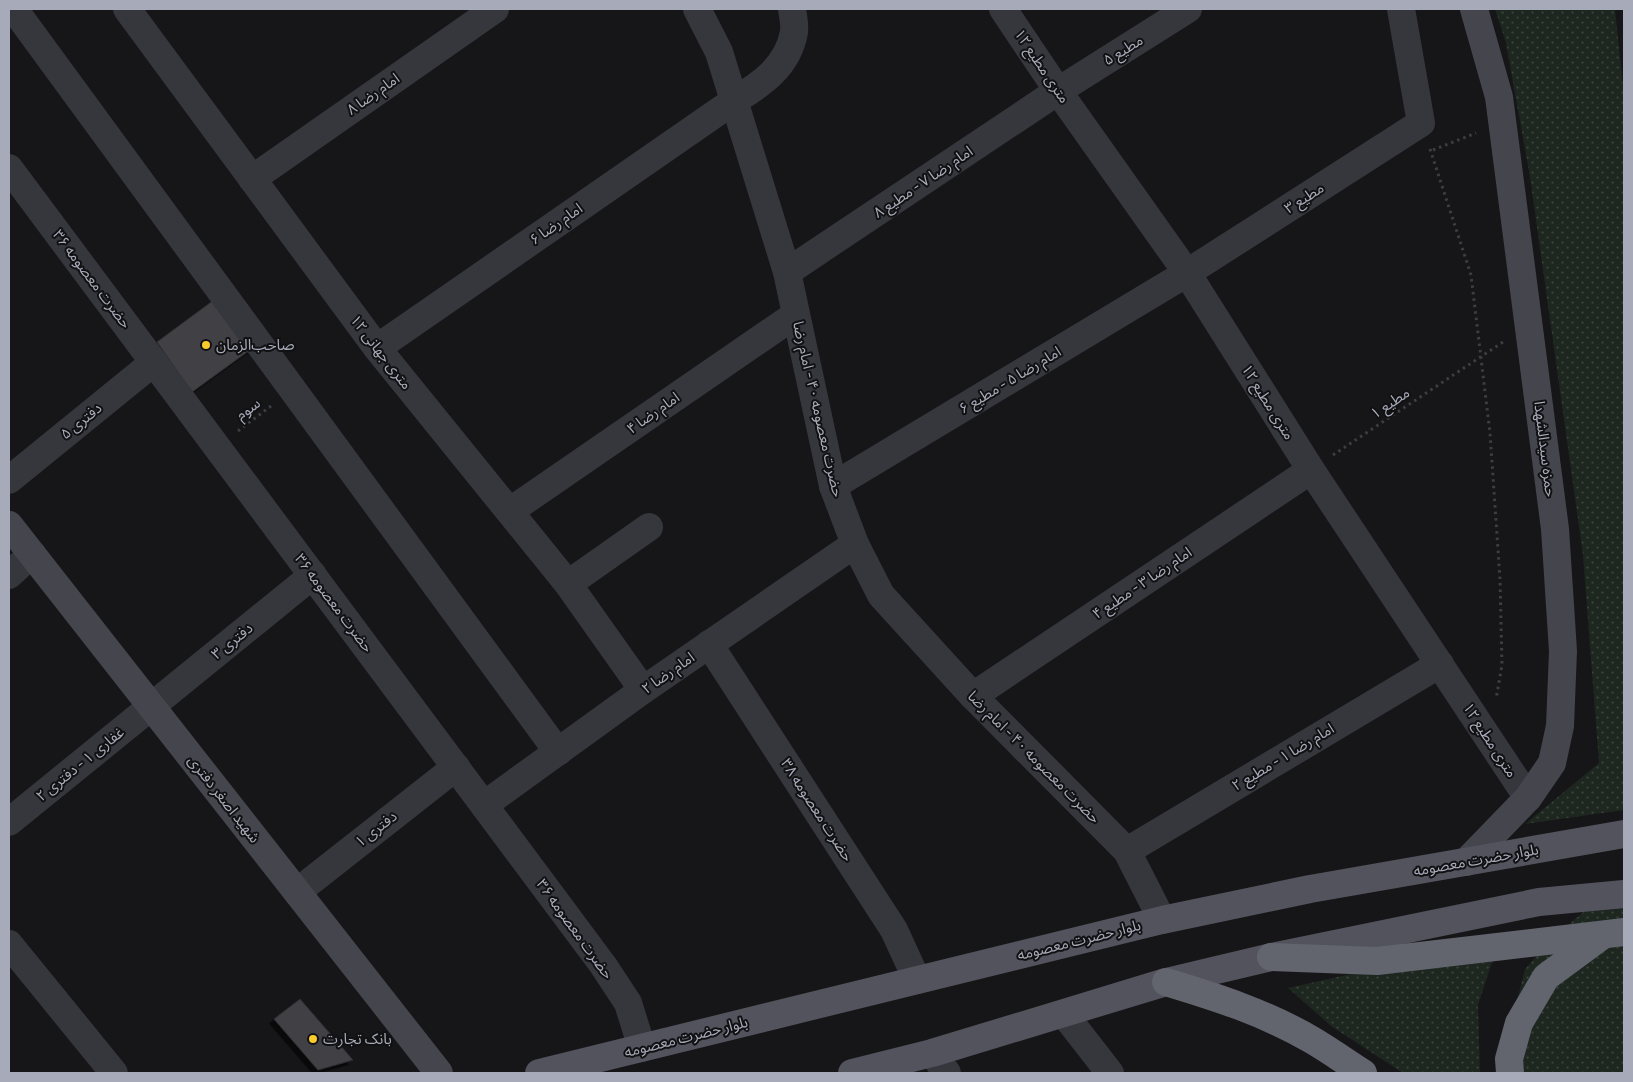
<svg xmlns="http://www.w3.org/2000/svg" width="1633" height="1082" font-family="Commissioner,'Noto Sans Arabic',sans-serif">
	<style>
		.grass { fill: url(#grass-dots) }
		.building { fill: #404045; stroke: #302f34; filter: url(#shadow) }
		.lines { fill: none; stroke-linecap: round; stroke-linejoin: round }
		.path { stroke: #3c3e44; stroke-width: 3; stroke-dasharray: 2.5 4; stroke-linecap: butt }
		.street { stroke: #36373d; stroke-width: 28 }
		.secondary { stroke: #44454d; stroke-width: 28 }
		.primary { stroke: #52535c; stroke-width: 28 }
		.highway { stroke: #62646e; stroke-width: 28 }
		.poi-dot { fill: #f9cb2c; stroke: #111113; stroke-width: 2 }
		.labels { text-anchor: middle; stroke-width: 4; stroke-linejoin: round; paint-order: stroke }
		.street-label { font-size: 15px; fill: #a7aab8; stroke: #111113 }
		.poi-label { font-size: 15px; fill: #a7aab8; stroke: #111113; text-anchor: start }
	</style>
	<defs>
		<pattern id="grass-dots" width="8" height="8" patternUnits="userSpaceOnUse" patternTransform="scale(1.25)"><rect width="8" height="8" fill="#1d261f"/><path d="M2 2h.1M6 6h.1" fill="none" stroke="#3b433d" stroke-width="1.8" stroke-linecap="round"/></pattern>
		<filter id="shadow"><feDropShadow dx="-4.5" dy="4.5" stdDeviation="0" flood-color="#0009"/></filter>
	</defs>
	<rect width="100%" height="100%" fill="#161618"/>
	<!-- grass -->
	<g class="grass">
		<polygon points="1495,9 1615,9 1624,96 1624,810 1525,824 1599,763 1583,555 1530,177 1506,43"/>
		<polygon points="1624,888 1624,1073 1522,1073 1514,1013 1525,969 1555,936 1587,909"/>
		<polygon points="1499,941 1478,1005 1480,1073 1403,1073 1331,1026 1288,988"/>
	</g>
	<!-- building -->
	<g class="building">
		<polygon points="218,297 254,347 192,392 157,342"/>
		<polygon points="300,999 353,1060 318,1070 274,1019"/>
	</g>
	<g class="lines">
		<!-- path -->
		<g class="path">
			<polyline points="1430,149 1471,275 1490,433 1500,579 1502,665 1496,699"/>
			<polyline points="1433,150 1476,133"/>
			<polyline points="238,431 271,406"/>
			<polyline points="1333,455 1503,342"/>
		</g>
		<!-- street -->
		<g class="street">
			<polyline points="14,9 558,752"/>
			<polyline points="127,9 377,348 568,584 643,690"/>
			<polyline points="697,9 719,52 787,272 833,486 855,544 881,595 973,696 1127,851 1162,920"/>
			<polyline points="1003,9 1058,91 1187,273 1311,470 1528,798"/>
			<polyline points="9,168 603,965 628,1003 642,1048"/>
			<polyline points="252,179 495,9"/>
			<polyline points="787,272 1058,91 1188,9"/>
			<path d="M377,348l358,-248c27,-16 53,-34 59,-68 1,-7 -1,-16 -2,-23"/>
			<polyline points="9,480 154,362"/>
			<polyline points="833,486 1187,273 1421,123 1401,9"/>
			<polyline points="510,511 795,315"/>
			<polyline points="9,575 32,554"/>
			<polyline points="568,584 649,527"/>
			<polyline points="709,644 894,930 917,980"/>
			<polyline points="973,696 1311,470"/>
			<polyline points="484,805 643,690 855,544"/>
			<polyline points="9,822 313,575"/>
			<polyline points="1127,851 1440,664"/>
			<polyline points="297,892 456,767"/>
			<polyline points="9,944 114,1073"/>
			<polyline points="1064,1014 1110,1073"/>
			<polyline points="932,1053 947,1073"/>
		</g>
		<!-- secondary -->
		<g class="secondary">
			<polyline points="9,525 439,1073"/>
			<polyline points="1466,862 1528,798 1552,763 1560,726 1563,651 1555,529 1499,97 1474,9"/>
		</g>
		<!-- primary -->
		<g class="primary">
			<polyline points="539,1073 1162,920 1310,889 1624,834"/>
			<polyline points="852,1073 932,1053 1166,982 1271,957 1539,902 1624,894"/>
		</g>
		<!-- highway -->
		<g class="highway">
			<polyline points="1271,957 1377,961 1624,932"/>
			<path d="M1166,982c50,15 100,31 146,58 17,10 34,22 51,33"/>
			<polyline points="1510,1073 1509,1059 1519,1023 1546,977 1603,935"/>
		</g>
	</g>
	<!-- markers -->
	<g class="poi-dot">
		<circle cx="206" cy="345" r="5"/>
		<circle cx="313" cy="1039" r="5"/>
	</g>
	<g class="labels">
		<!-- street labels -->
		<g class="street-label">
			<text transform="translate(1123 50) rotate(-32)" y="5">مطیع ۵</text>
			<text transform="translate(1042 66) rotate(56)" y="5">۱۲ متری مطیع</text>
			<text transform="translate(373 94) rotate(-35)" y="5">امام رضا ۸</text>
			<text transform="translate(923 182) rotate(-34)" y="5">امام رضا ۷ - مطیع ۸</text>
			<text transform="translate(1304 198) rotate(-33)" y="5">مطیع ۳</text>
			<text transform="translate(556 224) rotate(-35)" y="5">امام رضا ۶</text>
			<text transform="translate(92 279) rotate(53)" y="5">حضرت معصومه ۳۶</text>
			<text transform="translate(381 352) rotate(52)" y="5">۱۲ متری جهانی</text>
			<text transform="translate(1010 380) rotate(-31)" y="5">امام رضا ۵ - مطیع ۶</text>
			<text transform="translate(1268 402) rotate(58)" y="5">۱۲ متری مطیع</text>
			<text transform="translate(1390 403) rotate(-34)" y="5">مطیع ۱</text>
			<text transform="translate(248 409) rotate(-37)" y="5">سوم</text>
			<text transform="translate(818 409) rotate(77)" y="5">حضرت معصومه ۴۰ - امام رضا</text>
			<text transform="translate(653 413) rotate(-35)" y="5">امام رضا ۴</text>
			<text transform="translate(81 421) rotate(-39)" y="5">دفتری ۵</text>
			<text transform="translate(1545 449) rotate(83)" y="5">حمزه سیدالشهدا</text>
			<text transform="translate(1142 583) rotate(-34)" y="5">امام رضا ۳ - مطیع ۴</text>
			<text transform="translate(334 603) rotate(53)" y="5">حضرت معصومه ۳۶</text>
			<text transform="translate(232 641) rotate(-39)" y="5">دفتری ۳</text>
			<text transform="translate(668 673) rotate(-35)" y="5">امام رضا ۲</text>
			<text transform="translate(1490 740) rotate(57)" y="5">۱۲ متری مطیع</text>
			<text transform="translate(1034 757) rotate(45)" y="5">حضرت معصومه ۴۰ - امام رضا</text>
			<text transform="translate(1283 757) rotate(-31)" y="5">امام رضا ۱ - مطیع ۲</text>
			<text transform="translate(80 764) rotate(-39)" y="5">غفاری ۱ - دفتری ۲</text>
			<text transform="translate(224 799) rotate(52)" y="5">شهید اصغر دفتری</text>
			<text transform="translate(817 810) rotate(57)" y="5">حضرت معصومه ۳۸</text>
			<text transform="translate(376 829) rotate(-38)" y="5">دفتری ۱</text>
			<text transform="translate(1476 860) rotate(-10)" y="5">بلوار حضرت معصومه</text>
			<text transform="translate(575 929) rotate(54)" y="5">حضرت معصومه ۳۶</text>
			<text transform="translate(1079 940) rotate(-14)" y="5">بلوار حضرت معصومه</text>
			<text transform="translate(686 1037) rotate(-14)" y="5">بلوار حضرت معصومه</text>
		</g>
		<!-- poi labels -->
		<g class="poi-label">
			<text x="216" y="350">صاحب‌الزمان</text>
			<text x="323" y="1044">بانک تجارت</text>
		</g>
	</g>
	<!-- border -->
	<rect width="1633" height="1082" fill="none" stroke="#a7aab8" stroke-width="20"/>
</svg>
